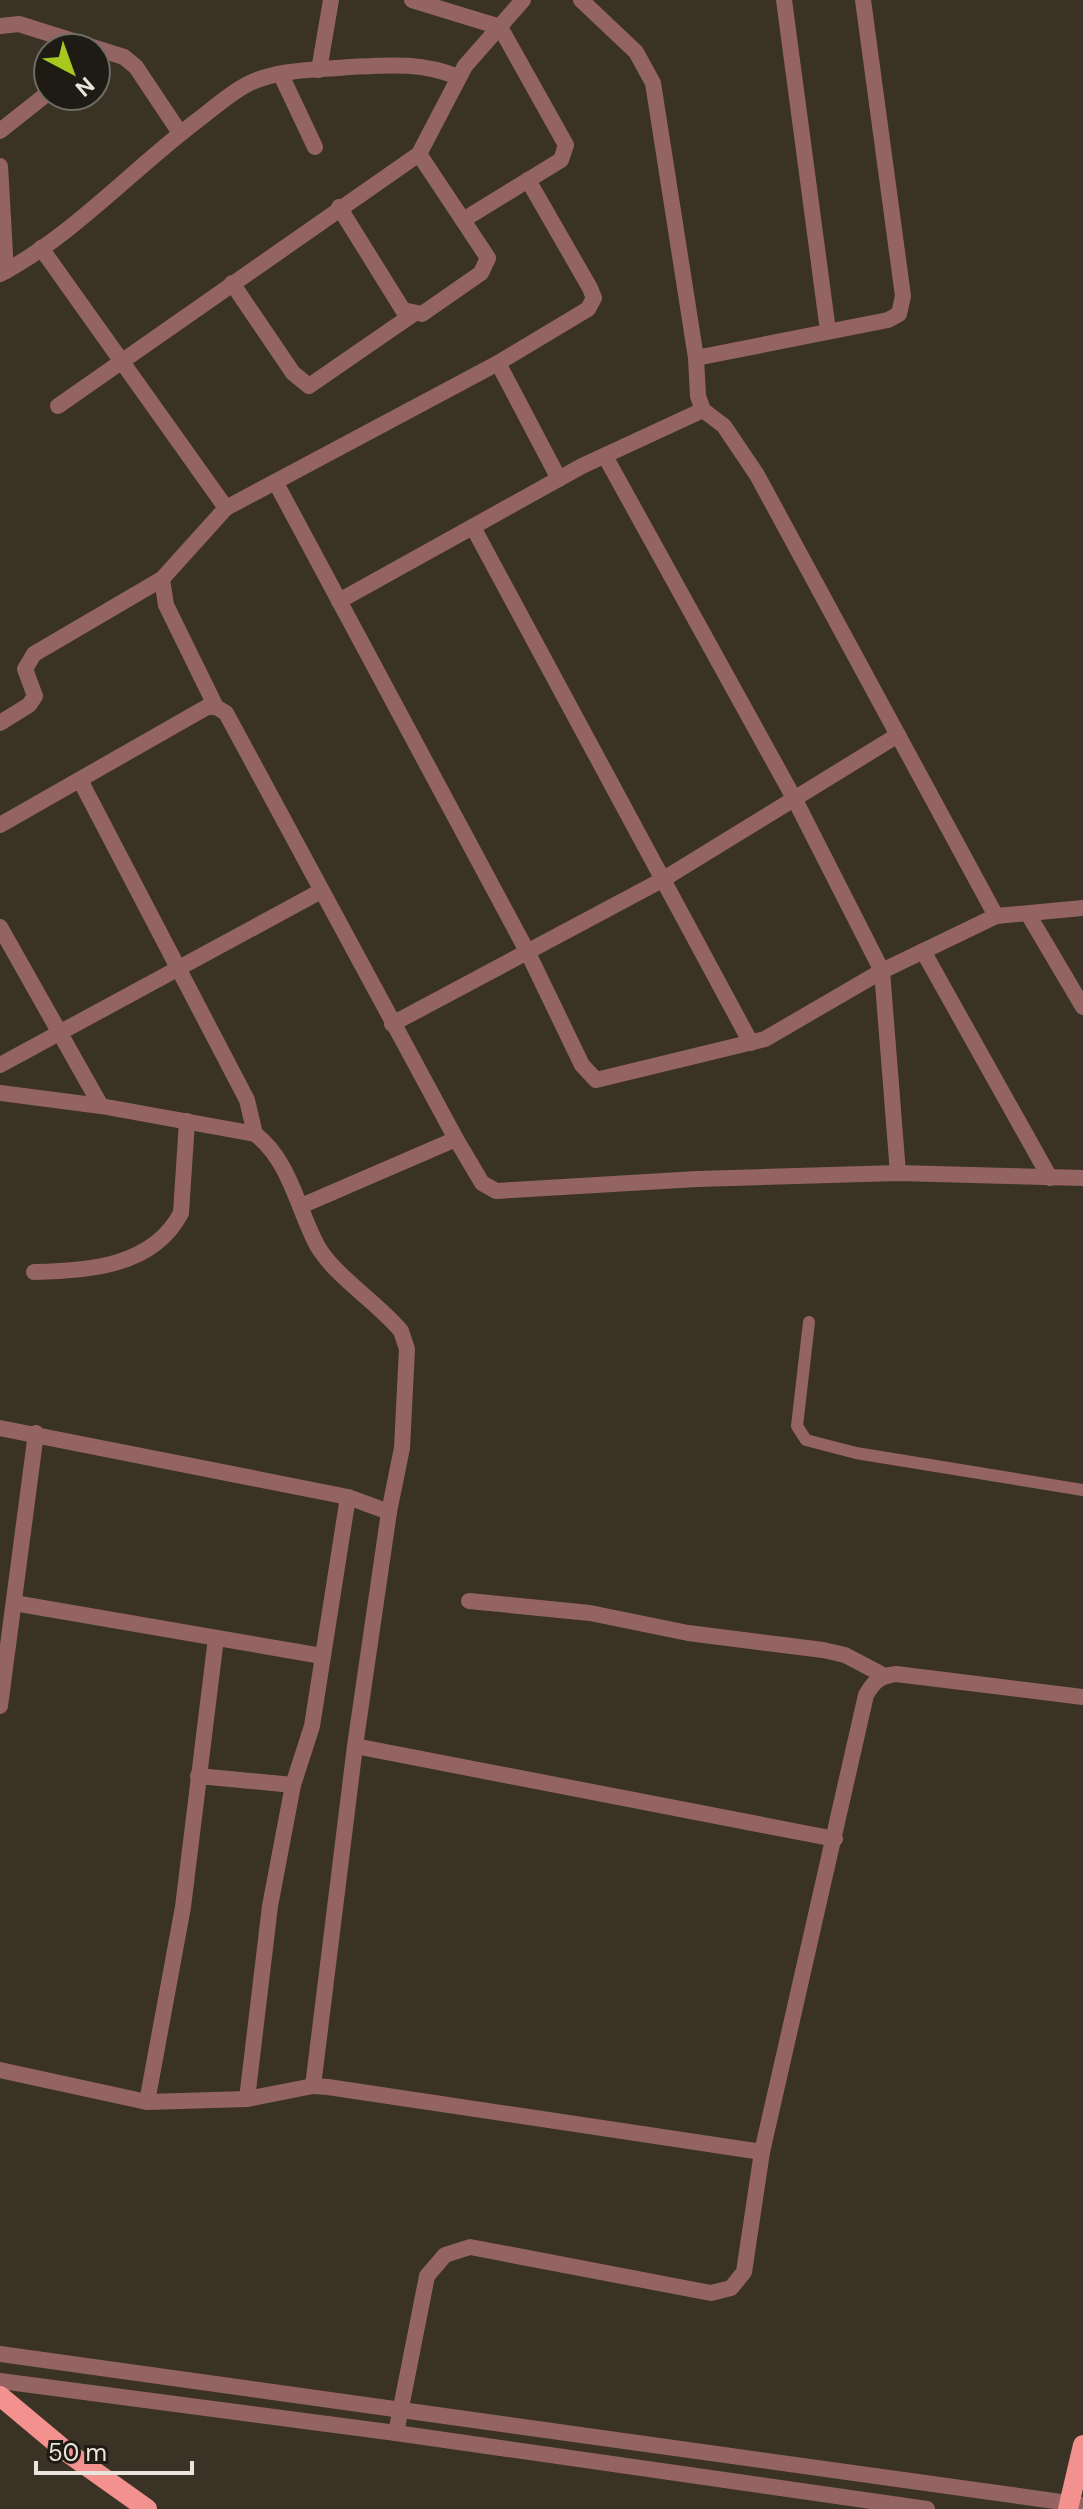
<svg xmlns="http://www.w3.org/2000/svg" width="1083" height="2509" font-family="'DM Sans',sans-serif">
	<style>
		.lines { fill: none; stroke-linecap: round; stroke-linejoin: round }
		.lane { stroke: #946462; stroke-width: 12 }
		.street { stroke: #946462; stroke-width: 16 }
		.primary { stroke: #f3918e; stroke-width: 20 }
	</style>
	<rect width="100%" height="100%" fill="#3a3225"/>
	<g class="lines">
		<!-- lane -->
		<polyline class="lane" points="809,1322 797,1426 806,1440 856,1453 1083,1490"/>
		<!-- street -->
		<g class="street">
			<polyline points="412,0 500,27 566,145 561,160 463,220"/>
			<polyline points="581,0 636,52 653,83 696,358 698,396 703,410 724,426 757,475 996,916"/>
			<polyline points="784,0 828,331"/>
			<polyline points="0,26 19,24 124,57 136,67 180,133"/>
			<polyline points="319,70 331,0"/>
			<polyline points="281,75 315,147"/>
			<polyline points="0,131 48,93"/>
			<polyline points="0,166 6,271"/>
			<polyline points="339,207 403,310 422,314 481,273 488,258 419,154"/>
			<polyline points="41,248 226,508"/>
			<path d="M0,274c69,-35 135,-107 198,-154 16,-12 32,-27 50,-36 29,-15 70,-14 102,-17 39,-2 71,-5 108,10"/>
			<polyline points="232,283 293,373 309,386 412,315"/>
			<polyline points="696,358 888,320 899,314 903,296 863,0"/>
			<polyline points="498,363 559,479"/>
			<polyline points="58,406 419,154 465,66 523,0"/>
			<polyline points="605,456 795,800 882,971 898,1173"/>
			<polyline points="276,483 528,953 582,1065 596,1080 765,1039 882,971 996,916 1083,908"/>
			<polyline points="474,529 751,1043"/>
			<polyline points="339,601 582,466 703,410"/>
			<polyline points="216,707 166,605 162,579 226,508 498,363 588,309 594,298 590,288 528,180"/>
			<polyline points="0,723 29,705 35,696 25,669 34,654 162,579"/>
			<polyline points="80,780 247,1100 255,1134"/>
			<polyline points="0,825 207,707 216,707 226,713 456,1139 482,1183 496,1191 697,1179 898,1173 1083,1178"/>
			<polyline points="1028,914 1083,1007"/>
			<polyline points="0,927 101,1106"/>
			<polyline points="923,951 1050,1178"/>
			<polyline points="392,1024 662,880 898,735"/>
			<polyline points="0,1065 321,891"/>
			<path d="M0,1093l101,13 154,28c35,26 43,77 63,113 18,30 60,56 83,84l6,18 -5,99 -13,64 -34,234 -42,340"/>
			<polyline points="301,1206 456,1139"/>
			<path d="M34,1272c53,-1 119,-5 147,-59l6,-92"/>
			<polyline points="0,1428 348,1497 389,1512"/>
			<polyline points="469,1601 590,1613 688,1633 823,1650 845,1655 883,1675"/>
			<polyline points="14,1603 322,1656"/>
			<polyline points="0,1706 36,1433"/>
			<polyline points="355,1746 835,1839"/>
			<polyline points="198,1776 293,1785"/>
			<polyline points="0,2070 147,2102 247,2099 313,2086 328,2087 762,2152"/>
			<polyline points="247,2099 270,1906 293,1785 312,1726 348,1497"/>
			<polyline points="147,2102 183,1907 216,1638"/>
			<polyline points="0,2354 1083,2505"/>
			<polyline points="0,2381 396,2433 927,2509"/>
			<path d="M396,2433l31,-157 18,-21 25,-8 241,46 20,-5 13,-16 18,-120 104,-457c8,-14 14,-19 30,-21l187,23"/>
		</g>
		<!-- primary -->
		<g class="primary">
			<polyline points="0,2396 67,2452 147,2509"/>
			<polyline points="1068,2509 1083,2445"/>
		</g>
	</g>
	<!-- north arrow -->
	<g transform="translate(72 72) rotate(139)"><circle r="38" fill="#1e1b14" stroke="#6f6c64" stroke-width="2"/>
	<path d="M0-6L14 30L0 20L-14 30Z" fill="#a7c81f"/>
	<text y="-12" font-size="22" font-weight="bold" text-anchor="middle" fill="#e9e5dc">N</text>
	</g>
	<!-- scale -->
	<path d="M36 2461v12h156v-12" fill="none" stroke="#e9e5dc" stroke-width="4"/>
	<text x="48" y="2461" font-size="24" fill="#e9e5dc" stroke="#1e1b14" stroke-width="6" paint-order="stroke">50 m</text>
</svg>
